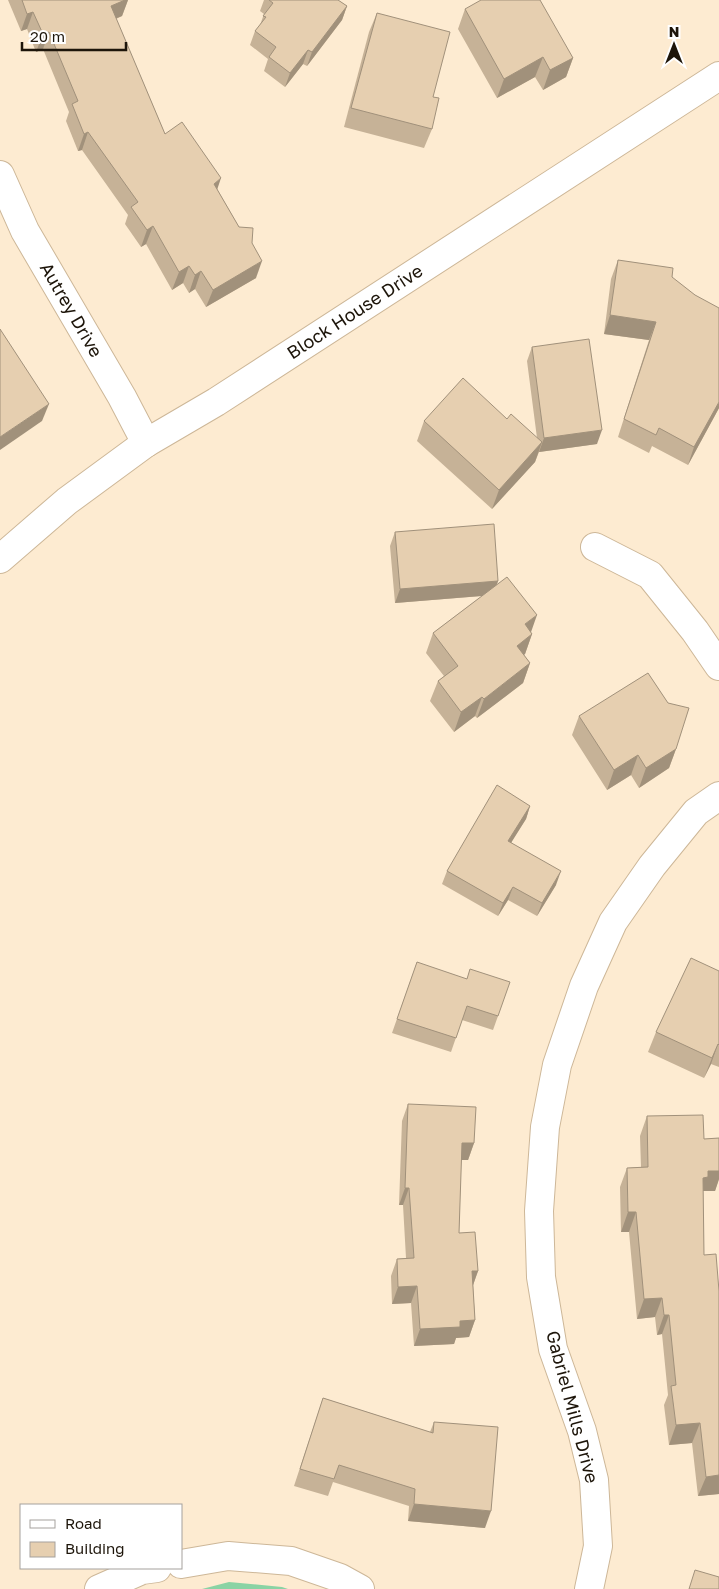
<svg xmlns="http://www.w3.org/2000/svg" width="719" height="1589" font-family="'Golos Text',sans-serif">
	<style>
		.green { fill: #8ad3a4 }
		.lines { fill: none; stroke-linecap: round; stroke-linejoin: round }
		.minor-casing { stroke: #cdb798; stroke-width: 30 }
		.minor { stroke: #fff; stroke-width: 28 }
		.wall { fill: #c6b297 }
		.shaded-wall { fill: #a1917b }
		.building { fill: #e6cfb0; stroke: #a1917b }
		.labels { text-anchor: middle; stroke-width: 5; stroke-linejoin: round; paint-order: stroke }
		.street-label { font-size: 18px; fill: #1d150a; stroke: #fff }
	</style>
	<rect width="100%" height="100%" fill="#fdebd1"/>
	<!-- green -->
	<polygon class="green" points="229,1582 282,1587 288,1589 202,1589"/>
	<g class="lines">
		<defs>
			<g id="minor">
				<polyline points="0,175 25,231 122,397 146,443"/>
				<polyline points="595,547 650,575 695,631 719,666"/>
				<polyline points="0,559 67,501 146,443 216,402 719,76"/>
				<polyline points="181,1564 228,1556 291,1561 340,1578 360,1589"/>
				<polyline points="99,1589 142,1570 157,1568"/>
				<polyline points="589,1589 598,1546 594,1480 582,1431 553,1349 541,1277 539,1211 545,1127 557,1065 584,986 613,922 652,866 696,812 719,796"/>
			</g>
		</defs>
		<!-- minor casing -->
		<use href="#minor" class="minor-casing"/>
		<!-- minor -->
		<use href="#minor" class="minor"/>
	</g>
	<!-- wall -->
	<g class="wall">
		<polygon points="8,0 128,0 122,16 116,19 165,134 217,189 239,227 252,243 256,278 206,307 195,289 189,293 183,283 172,290 146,244 141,247 125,224 128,215 82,150 78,151 66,121 69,112 43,49 36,52 27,29 21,31"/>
		<polygon points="264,0 338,0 347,6 342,20 307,66 303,64 285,87 264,71 268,59 250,45 255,31 260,25 264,14 260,11"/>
		<polygon points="465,9 573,58 566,77 543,90 535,77 497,98 458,29"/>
		<polygon points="377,13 432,129 424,148 344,127 369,32"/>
		<polygon points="618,260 672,277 719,408 688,465 652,446 649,453 618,437 649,340 604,334 611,279"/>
		<polygon points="532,347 597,444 539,452 535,462 492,509 417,441 424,421 507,419 537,438 527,361"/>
		<polygon points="395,532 498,581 497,584 532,634 525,654 524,655 530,663 523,683 477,718 475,716 454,732 430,701 438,681 444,676 426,653 433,633 482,596 395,603 390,546"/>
		<polygon points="579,716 676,749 669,768 639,788 631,775 607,790 572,735"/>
		<polygon points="530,806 526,819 511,842 556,885 537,916 508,900 498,916 442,884 447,871"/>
		<polygon points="417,962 498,1016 493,1030 462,1020 451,1052 392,1033"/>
		<polygon points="719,971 719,1067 711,1064 704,1078 648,1052 656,1032"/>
		<polygon points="408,1104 474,1143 468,1160 461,1160 459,1233 478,1271 473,1285 475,1320 469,1337 456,1338 454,1344 414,1346 411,1303 392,1304 391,1276 397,1259 406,1258 403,1205 399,1205 402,1121"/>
		<polygon points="647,1116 704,1139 719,1138 719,1179 715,1191 703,1191 703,1192 704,1255 719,1494 698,1496 692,1443 669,1445 664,1405 668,1395 662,1334 657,1335 655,1317 637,1319 629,1232 621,1232 620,1187 627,1168 641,1167 640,1136"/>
		<polygon points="323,1398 430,1432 434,1422 485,1528 408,1521 409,1506 333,1482 328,1496 294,1486"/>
	</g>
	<!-- shaded-wall -->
	<g class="shaded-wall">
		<polygon points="125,0 128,0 122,16 104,23 111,6"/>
		<polygon points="347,6 342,20 307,66 312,52"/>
		<polygon points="33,12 27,29 21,31 27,14"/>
		<polygon points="49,32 43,49 36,52 43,34"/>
		<polygon points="308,50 303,64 285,87 290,73"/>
		<polygon points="543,57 535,77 497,98 504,79"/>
		<polygon points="573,58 566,77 543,90 550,70"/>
		<polygon points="88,132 82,150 78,151 84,134"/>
		<polygon points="221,178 215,196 214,184"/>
		<polygon points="153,226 146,244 141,247 147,230"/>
		<polygon points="262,261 256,278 206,307 213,290"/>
		<polygon points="189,266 183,283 172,290 179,272"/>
		<polygon points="201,271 195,289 189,293 195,275"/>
		<polygon points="610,315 656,322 649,340 604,334"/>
		<polygon points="719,402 719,408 688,465 694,447"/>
		<polygon points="49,404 42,421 0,450 0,437"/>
		<polygon points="602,430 597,444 539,452 544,438"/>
		<polygon points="542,442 535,462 492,509 499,490"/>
		<polygon points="498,581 493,595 395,603 400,589"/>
		<polygon points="537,615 530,635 525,624"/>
		<polygon points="532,634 525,654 510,665 517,646"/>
		<polygon points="530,663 523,683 477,718 484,699"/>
		<polygon points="482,697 475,716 454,732 461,712"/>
		<polygon points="676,749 669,768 639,788 646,768"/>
		<polygon points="638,755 631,775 607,790 614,770"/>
		<polygon points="530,806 526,819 504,854 508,841"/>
		<polygon points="561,871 556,885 537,916 542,903"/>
		<polygon points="513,887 508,900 498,916 503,903"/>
		<polygon points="718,1044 711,1064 704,1078 712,1058"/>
		<polygon points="462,1143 474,1143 468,1160 456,1160"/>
		<polygon points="708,1171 719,1171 719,1179 715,1191 703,1191 701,1197 703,1178"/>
		<polygon points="405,1188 409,1188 403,1205 399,1205"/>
		<polygon points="628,1212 636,1212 629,1232 621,1232"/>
		<polygon points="472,1271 478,1271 472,1288"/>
		<polygon points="417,1286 411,1303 392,1304 398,1287"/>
		<polygon points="662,1298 655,1317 637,1319 644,1299"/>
		<polygon points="664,1315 669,1315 662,1334 657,1335"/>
		<polygon points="475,1320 469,1337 456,1338 454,1344 414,1346 420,1329 460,1321"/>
		<polygon points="700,1423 692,1443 669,1445 676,1425"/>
		<polygon points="719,1475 719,1494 698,1496 706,1477"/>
		<polygon points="414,1504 491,1511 485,1528 408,1521"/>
	</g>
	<!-- building -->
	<g class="building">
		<polygon points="22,0 125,0 111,6 165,134 182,122 221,178 214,184 239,227 253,228 252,243 262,261 213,290 201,271 195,275 189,266 179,272 153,226 147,230 131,207 138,202 88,132 84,134 72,104 78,101 49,32 43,34 33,12 27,14"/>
		<polygon points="269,0 338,0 347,6 312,52 308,50 290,73 269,57 276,47 255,31 266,17 263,16 273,3"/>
		<polygon points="481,0 540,0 573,58 550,70 543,57 504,79 465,9"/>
		<polygon points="377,13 450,32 433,97 439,98 432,129 351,108"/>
		<polygon points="618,260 673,268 672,277 695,295 719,308 719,402 694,447 659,428 656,435 624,419 656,322 610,315"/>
		<polygon points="0,329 49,404 0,437"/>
		<polygon points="589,339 602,430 544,438 532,347"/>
		<polygon points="463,378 507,419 511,414 542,442 499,490 424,421"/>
		<polygon points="494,524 498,581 400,589 395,532"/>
		<polygon points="507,577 537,615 525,624 532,634 517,646 530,663 484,699 482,697 461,712 438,681 458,666 433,633"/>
		<polygon points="648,673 668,703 689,708 676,749 646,768 638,755 614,770 579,716"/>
		<polygon points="497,785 530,806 508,841 561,871 542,903 513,887 503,903 447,871"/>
		<polygon points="691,958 719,971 719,1045 718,1044 712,1058 656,1032"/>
		<polygon points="417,962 467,979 470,969 510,982 498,1016 467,1006 456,1038 397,1019"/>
		<polygon points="408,1104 476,1107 474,1143 462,1143 459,1233 475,1232 478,1271 472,1271 475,1320 460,1321 460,1327 420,1329 417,1286 398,1287 397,1259 414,1258 409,1188 405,1188"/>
		<polygon points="703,1115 704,1139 719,1138 719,1171 708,1171 708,1177 703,1178 704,1255 716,1254 719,1291 719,1475 706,1477 700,1423 676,1425 671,1386 676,1385 669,1315 664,1315 662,1298 644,1299 636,1212 628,1212 627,1168 648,1167 647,1116"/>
		<polygon points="323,1398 433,1433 434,1422 498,1427 491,1511 414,1504 415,1489 339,1465 334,1479 300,1469"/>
		<polygon points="695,1570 719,1577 719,1589 689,1589"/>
	</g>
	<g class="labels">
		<!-- street labels -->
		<g class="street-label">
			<text transform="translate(71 310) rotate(60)" y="6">Autrey Drive</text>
			<text transform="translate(355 312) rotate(-33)" y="6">Block House Drive</text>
			<text transform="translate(572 1407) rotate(75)" y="6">Gabriel Mills Drive</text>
		</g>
	</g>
	<!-- legend -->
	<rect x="20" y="1504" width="162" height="65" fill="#ffffff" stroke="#a5a19d"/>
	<rect x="30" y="1520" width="25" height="8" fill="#ffffff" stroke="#a5a19d"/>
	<text x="65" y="1529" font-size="15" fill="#1d150a">Road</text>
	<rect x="30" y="1542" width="25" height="15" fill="#e6cfb0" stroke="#a5a19d"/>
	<text x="65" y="1554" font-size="15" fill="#1d150a">Building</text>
	<!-- north arrow -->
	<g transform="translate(674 45)" stroke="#ffffff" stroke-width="4" paint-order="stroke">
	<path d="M0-4L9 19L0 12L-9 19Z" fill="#1d150a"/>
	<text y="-8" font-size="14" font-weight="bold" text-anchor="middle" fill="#1d150a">N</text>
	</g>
	<!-- scale -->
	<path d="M22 42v8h104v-8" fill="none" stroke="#1d150a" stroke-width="2.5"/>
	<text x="30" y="42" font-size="15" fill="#1d150a" stroke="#ffffff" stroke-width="4" paint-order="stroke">20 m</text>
</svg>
